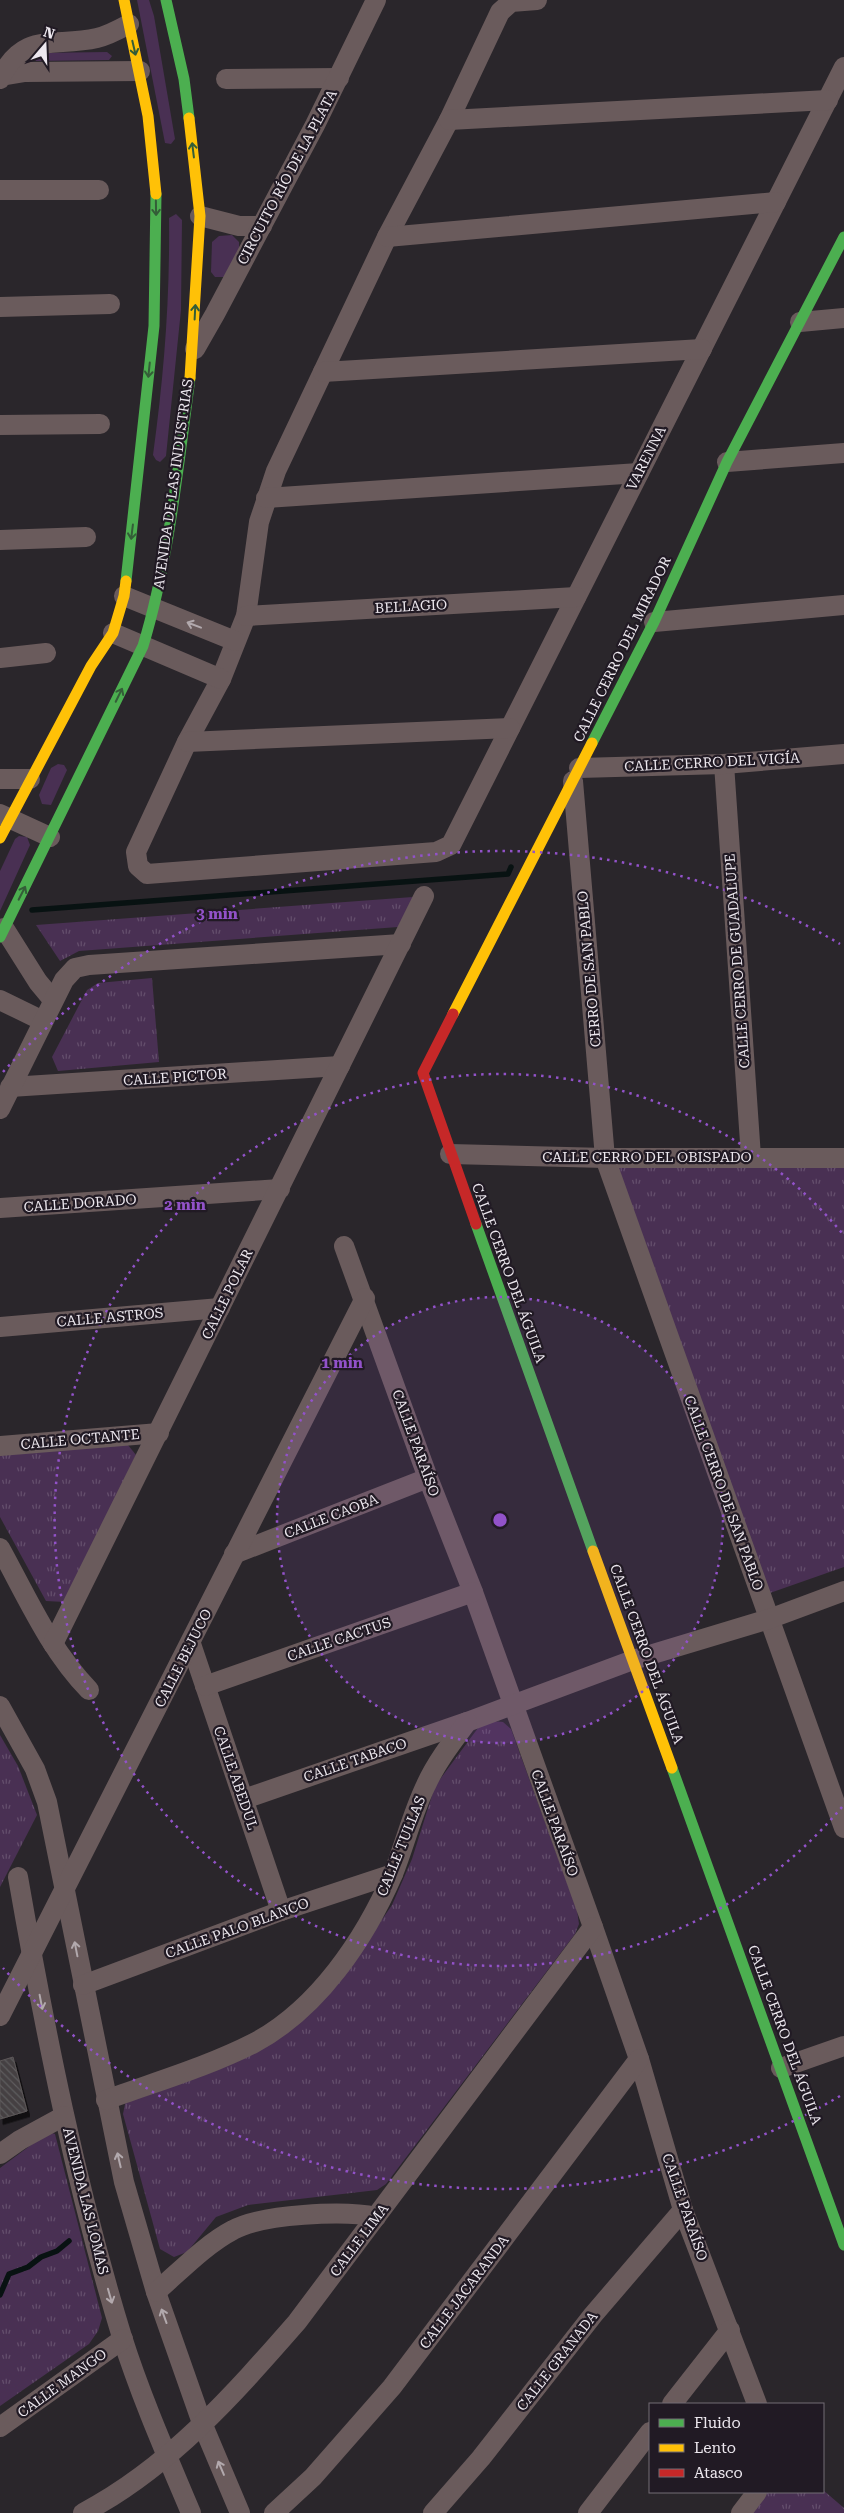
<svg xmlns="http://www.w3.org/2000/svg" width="844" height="2513" font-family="'Roboto Serif',serif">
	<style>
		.grass { fill: url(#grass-tufts) }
		.garden { fill: #493053 }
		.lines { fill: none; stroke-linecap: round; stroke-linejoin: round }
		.stream { stroke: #081212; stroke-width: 5.5 }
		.building { fill: url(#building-back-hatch); stroke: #5d5859; filter: url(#shadow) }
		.street { stroke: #6a5b5c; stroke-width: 20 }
		.fast { stroke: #4caf50; stroke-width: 11 }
		.slow { stroke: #ffc107; stroke-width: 11 }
		.jam { stroke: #c62828; stroke-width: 11 }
		.oneway { stroke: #345d38 }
		.oneway2 { stroke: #b2a9ad }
		.ring { fill: none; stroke: #9252c9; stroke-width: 2.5; stroke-dasharray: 2.5 5 }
		.labels { text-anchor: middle; stroke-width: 4.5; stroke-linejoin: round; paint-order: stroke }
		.street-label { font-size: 14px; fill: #ede8ef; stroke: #211a24 }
		.centre { fill: #9252c9; stroke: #211a24; stroke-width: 2.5 }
		.ring-label { font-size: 15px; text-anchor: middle; font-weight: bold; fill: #9252c9; stroke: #211a24; stroke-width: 4.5; stroke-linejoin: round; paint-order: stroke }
	</style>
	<defs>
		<pattern id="grass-tufts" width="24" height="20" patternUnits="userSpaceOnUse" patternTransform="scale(1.25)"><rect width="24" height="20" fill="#493053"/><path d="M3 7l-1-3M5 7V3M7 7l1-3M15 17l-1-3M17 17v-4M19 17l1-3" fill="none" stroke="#644e6c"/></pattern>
		<pattern id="building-back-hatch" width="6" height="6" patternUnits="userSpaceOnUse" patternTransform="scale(1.25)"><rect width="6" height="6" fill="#444042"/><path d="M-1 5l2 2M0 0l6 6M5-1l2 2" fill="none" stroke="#5f5c5e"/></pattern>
		<filter id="shadow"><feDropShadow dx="3" dy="5.5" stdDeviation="0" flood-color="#0009"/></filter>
	</defs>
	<rect width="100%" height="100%" fill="#2a262b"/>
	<!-- grass -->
	<g class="grass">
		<polygon points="413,897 398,927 79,951 60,961 36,925"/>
		<polygon points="152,978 159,1062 58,1071 52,1057 87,990 98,983"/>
		<polygon points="613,1158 844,1158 844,1567 767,1594"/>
		<polygon points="128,1445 136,1455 65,1602 46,1601 0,1517 0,1455"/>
		<polygon points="491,1721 503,1722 511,1729 577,1910 579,1924 575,1934 386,2184 377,2190 248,2205 216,2217 187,2252 174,2257 160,2249 123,2114 126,2099 239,2054 348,1969 392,1905 412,1859 435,1786 478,1728"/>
		<polygon points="0,1735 18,1766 37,1815 0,1887"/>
		<polygon points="52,2133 55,2134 102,2318 98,2331 89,2344 0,2406 0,2168 35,2142"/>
		<polygon points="823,2490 844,2508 844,2513 749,2513 765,2492"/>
	</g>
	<!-- garden -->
	<g class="garden">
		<polygon points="137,0 149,0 154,16 175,139 171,144 165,143"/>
		<polygon points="107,52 112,56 109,60 36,61 32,56 35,53"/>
		<path d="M176,214l6,6 -1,90 -15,146 -6,6 -4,-2 -3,-5c11,-80 17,-156 16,-237z"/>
		<polygon points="232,235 239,242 239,249 224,277 215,277 211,272 212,242 219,236"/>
		<polygon points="58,764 64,765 67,770 51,805 42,804 39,795 51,768"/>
		<polygon points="19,836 27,837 30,845 0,911 0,871 15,839"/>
	</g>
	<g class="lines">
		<!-- stream -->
		<g class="stream">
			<polyline points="32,910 508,874 511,867"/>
			<polyline points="0,2295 9,2274 28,2267 41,2257 57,2251 69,2241"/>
		</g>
	</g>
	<!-- building -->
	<polygon class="building" points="13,2057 27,2111 0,2119 0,2061"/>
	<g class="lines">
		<!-- street -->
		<g class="street">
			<polyline points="537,0 511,2 500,12 449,120 387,237 276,471 259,522 246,616 221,679 187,742 136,852 138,866 147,874 436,852 451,845 844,67"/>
			<polyline points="1,76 25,72 140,71"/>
			<path d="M0,79c24,-49 54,-31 97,-41 12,-3 21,-8 32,-14"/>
			<polyline points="226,79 339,78"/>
			<polyline points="449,120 828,100"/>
			<polyline points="0,190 99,190"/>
			<polyline points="200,216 239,226 262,226"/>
			<polyline points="387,237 776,202"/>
			<polyline points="0,307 110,304"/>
			<polyline points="800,322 844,318"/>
			<polyline points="195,349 215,314 315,125 376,0"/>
			<polyline points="323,372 702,349"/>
			<polyline points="0,425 100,424"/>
			<polyline points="727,462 844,453"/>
			<polyline points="266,498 639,473"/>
			<polyline points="0,540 86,537"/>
			<polyline points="124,596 235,641"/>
			<polyline points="246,616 576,597"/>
			<polyline points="654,622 844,605"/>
			<polyline points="113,633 221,679"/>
			<polyline points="0,658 46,653"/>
			<polyline points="187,742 510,728"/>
			<polyline points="724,764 751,1157"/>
			<polyline points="579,768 724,764 844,754"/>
			<polyline points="0,779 30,779"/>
			<polyline points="573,781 605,1158 844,1828"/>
			<polyline points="0,814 50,837"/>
			<polyline points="4,928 38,982 53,1000"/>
			<polyline points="0,1000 43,1021"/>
			<polyline points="10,1087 340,1066"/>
			<polyline points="0,1109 64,980 75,968 89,965 401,944"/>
			<polyline points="450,1154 605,1158 844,1158"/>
			<polyline points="0,1208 280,1189"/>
			<polyline points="344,1246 428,1478 473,1592 593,1927 639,2059 683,2210 757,2404"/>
			<polyline points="0,1327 220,1308"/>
			<polyline points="0,1446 159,1433"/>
			<path d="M0,1548c27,49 50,102 89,142"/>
			<polyline points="234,1554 428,1478"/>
			<polyline points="53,1644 424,896"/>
			<polyline points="191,1644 281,1911"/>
			<polyline points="205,1686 473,1592"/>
			<polyline points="0,1706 35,1769 47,1802 124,2182 156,2292 202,2423 240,2513"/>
			<polyline points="244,1799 467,1722 633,1660 769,1619 844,1591"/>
			<path d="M18,1877c27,155 58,310 104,460 19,60 45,119 69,176"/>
			<polyline points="83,1985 281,1911 393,1874"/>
			<polyline points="0,2016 365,1298"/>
			<polyline points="781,2068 844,2046"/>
			<path d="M106,2100c49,-18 101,-33 148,-57 64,-34 111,-104 139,-169 12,-30 19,-60 33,-89 10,-22 26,-43 41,-63"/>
			<polyline points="0,2154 20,2140 64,2116"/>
			<path d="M156,2292c23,-20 50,-48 77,-62 29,-16 112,-20 143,-13"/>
			<polyline points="672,2404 730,2330"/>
			<polyline points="0,2427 123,2339"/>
			<path d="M83,2513c86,-45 151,-119 214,-191l296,-395"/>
			<polyline points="274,2513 313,2477 392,2387 639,2059"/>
			<polyline points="433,2513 481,2458 593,2315 683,2210"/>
			<polyline points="588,2513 650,2432"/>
			<polyline points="741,2513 757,2492"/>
		</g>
		<!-- fast -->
		<g class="fast">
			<polyline points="166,0 184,79 189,118"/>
			<polyline points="126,581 154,326 156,194"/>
			<polyline points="592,743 654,622 727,462 844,237"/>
			<path d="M0,937l143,-291c26,-86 35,-179 47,-268"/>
			<polyline points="476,1224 593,1551"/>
			<polyline points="672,1768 844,2245"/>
		</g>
		<!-- slow -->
		<g class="slow">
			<polyline points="124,0 148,116 156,194"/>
			<polyline points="189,118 200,216 190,378"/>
			<polyline points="0,838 91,666 113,633 124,596 126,581"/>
			<polyline points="453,1014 592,743"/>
			<polyline points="593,1551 672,1768"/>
		</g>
		<!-- jam -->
		<polyline class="jam" points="453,1014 423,1073 476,1224"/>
	</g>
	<!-- one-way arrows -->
	<defs><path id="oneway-shaft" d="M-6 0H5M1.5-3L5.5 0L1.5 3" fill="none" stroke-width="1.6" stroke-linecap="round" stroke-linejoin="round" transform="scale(1.25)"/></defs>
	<g class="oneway">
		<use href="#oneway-shaft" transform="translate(134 48) rotate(77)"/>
		<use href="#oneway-shaft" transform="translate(193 150) rotate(-97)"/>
		<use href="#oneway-shaft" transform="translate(156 208) rotate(89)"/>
		<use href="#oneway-shaft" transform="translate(195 312) rotate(-87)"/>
		<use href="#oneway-shaft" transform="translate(149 370) rotate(96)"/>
		<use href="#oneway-shaft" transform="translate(132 532) rotate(97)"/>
		<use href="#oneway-shaft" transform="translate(119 695) rotate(-64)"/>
		<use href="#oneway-shaft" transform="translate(22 893) rotate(-63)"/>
	</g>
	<g class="oneway2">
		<use href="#oneway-shaft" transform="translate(194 625) rotate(-159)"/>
		<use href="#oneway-shaft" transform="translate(76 1949) rotate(-101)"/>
		<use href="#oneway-shaft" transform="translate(41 2002) rotate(79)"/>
		<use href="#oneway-shaft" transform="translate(119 2160) rotate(-103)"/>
		<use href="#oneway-shaft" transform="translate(110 2296) rotate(74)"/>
		<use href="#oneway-shaft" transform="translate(164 2316) rotate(-110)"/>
		<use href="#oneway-shaft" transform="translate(221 2468) rotate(-113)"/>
	</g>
	<!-- distance rings -->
	<circle cx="500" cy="1520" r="223" fill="#9252c9" fill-opacity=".12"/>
	<g class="ring">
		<circle cx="500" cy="1520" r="223"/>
		<path d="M842 1807A446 446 0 1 1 842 1233"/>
		<path d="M840 2096A669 669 0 0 1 3 1968M3 1072A669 669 0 0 1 840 944"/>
	</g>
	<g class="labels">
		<!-- street labels -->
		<g class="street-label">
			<text transform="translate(287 177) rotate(-62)" y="5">CIRCUITO RÍO DE LA PLATA</text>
			<text transform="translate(646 458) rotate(-63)" y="5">VARENNA</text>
			<text transform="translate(173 484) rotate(-82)" y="5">AVENIDA DE LAS INDUSTRIAS</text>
			<text transform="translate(411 606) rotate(-3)" y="5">BELLAGIO</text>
			<text transform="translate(622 649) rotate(-64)" y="5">CALLE CERRO DEL MIRADOR</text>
			<text transform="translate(712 762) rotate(-3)" y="5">CALLE CERRO DEL VIGÍA</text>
			<text transform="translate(737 961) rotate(-94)" y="5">CALLE CERRO DE GUADALUPE</text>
			<text transform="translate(589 969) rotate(-95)" y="5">CERRO DE SAN PABLO</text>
			<text transform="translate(175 1077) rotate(-4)" y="5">CALLE PICTOR</text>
			<text x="647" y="1162">CALLE CERRO DEL OBISPADO</text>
			<text transform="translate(80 1203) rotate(-4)" y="5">CALLE DORADO</text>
			<text transform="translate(509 1273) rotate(70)" y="5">CALLE CERRO DEL ÁGUILA</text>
			<text transform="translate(227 1294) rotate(-64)" y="5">CALLE POLAR</text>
			<text transform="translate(110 1317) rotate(-5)" y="5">CALLE ASTROS</text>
			<text transform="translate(80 1439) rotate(-5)" y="5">CALLE OCTANTE</text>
			<text transform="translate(416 1443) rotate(70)" y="5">CALLE PARAÍSO</text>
			<text transform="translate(724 1493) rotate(70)" y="5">CALLE CERRO DE SAN PABLO</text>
			<text transform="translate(331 1516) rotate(-21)" y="5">CALLE CAOBA</text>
			<text transform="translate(339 1639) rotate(-19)" y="5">CALLE CACTUS</text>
			<text transform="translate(647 1654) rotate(70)" y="5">CALLE CERRO DEL ÁGUILA</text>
			<text transform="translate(183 1658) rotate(-63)" y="5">CALLE BEJUCO</text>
			<text transform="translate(355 1760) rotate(-19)" y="5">CALLE TABACO</text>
			<text transform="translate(236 1778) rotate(71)" y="5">CALLE ABEDUL</text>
			<text transform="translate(555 1823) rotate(70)" y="5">CALLE PARAÍSO</text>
			<text transform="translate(401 1846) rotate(-68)" y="5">CALLE TULLAS</text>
			<text transform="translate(237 1928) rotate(-20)" y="5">CALLE PALO BLANCO</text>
			<text transform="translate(785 2035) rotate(70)" y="5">CALLE CERRO DEL ÁGUILA</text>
			<text transform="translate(86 2201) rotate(76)" y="5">AVENIDA LAS LOMAS</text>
			<text transform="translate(685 2207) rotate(71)" y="5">CALLE PARAÍSO</text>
			<text transform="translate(359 2240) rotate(-53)" y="5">CALLE LIMA</text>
			<text transform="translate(464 2292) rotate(-53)" y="5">CALLE JACARANDA</text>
			<text transform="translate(557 2361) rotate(-52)" y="5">CALLE GRANADA</text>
			<text transform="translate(62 2383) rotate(-36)" y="5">CALLE MANGO</text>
		</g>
	</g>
	<circle cx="500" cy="1520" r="8" class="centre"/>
	<g class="ring-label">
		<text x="217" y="919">3 min</text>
		<text x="185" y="1210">2 min</text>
		<text x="342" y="1368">1 min</text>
	</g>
	<!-- legend -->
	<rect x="649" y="2403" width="175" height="90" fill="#211a24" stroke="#736c75"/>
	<rect x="659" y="2419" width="25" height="8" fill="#4caf50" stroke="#736c75"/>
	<text x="694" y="2428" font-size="15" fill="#ede8ef">Fluido</text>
	<rect x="659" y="2444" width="25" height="8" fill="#ffc107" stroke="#736c75"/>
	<text x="694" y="2453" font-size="15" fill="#ede8ef">Lento</text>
	<rect x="659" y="2469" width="25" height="8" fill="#c62828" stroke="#736c75"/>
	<text x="694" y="2478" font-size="15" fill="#ede8ef">Atasco</text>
	<!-- north arrow -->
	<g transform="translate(45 45) rotate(19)" stroke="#211a24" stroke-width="4" paint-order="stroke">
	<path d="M0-4L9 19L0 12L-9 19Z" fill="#ede8ef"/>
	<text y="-8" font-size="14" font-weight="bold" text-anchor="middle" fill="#ede8ef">N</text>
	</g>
</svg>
